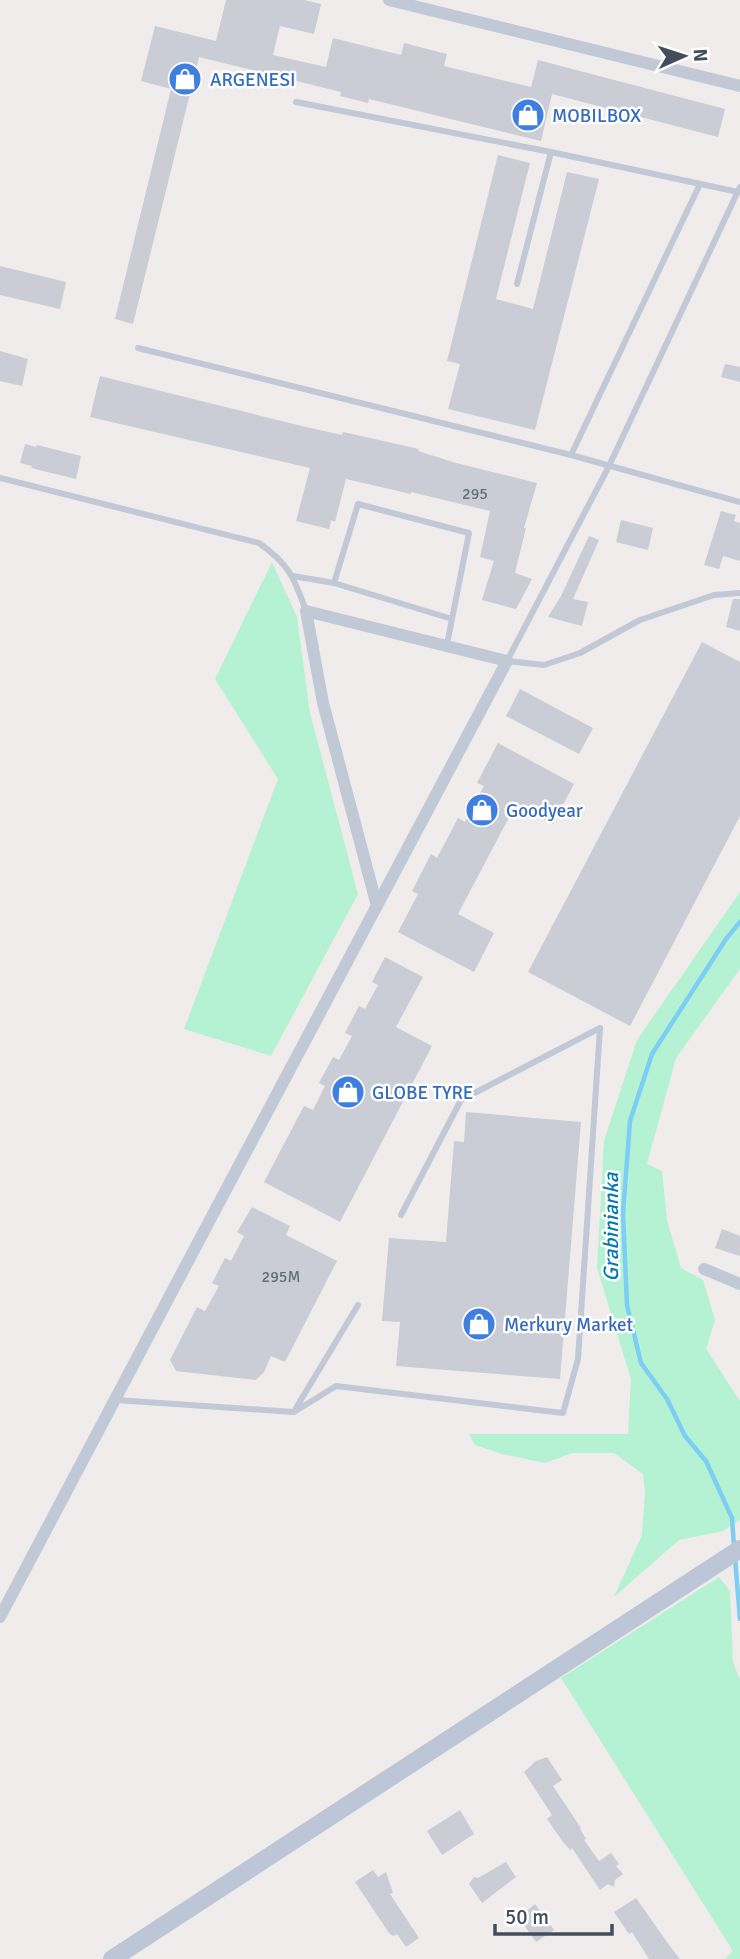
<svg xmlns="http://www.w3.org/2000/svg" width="740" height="1959" font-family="Signika,sans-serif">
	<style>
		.green { fill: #b4f2d3 }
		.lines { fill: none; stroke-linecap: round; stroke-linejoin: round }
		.stream { stroke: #7dcef4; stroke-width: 4.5 }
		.building { fill: #cacdd5 }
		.lane { stroke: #c0c9d5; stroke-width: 6 }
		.street { stroke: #c0c9d5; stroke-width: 12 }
		.secondary { stroke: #bcc6d7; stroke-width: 18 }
		.labels { text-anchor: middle; stroke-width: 5; stroke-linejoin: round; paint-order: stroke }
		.number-label { font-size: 16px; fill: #656d7a }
		.shop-label { font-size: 19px; fill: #366cbe; stroke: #fff; text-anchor: start }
		.water-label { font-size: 21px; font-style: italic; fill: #0078b0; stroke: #fff }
	</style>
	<rect width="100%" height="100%" fill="#efeceb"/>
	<!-- green -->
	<g class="green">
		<polygon points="272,562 297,617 310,713 358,894 271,1056 184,1029 278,779 215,679"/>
		<polygon points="740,892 740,969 676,1058 647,1164 662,1171 667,1220 681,1268 703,1280 715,1320 706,1349 740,1401 740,1520 723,1531 679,1540 614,1597 642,1535 645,1492 643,1474 614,1453 573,1453 545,1463 502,1454 475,1445 469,1434 628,1434 631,1379 597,1268 604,1141 637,1040"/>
		<polygon points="719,1577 730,1591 733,1662 740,1680 740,1959 725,1959 733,1951 561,1678"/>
	</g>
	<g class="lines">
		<!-- stream -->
		<g class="stream">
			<polyline points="734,1546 732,1518 706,1461 685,1436 667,1399 641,1363 627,1305 623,1213 630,1121 652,1054 726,939 740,922"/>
			<polyline points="735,1558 740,1619"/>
		</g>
	</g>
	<!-- building -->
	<g class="building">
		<polygon points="226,0 304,0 321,4 314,34 280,26 273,55 326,67 333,38 401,55 404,43 447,54 444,66 531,87 538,60 725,109 718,137 552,94 541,141 369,99 368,103 340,96 341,92 199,57 133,324 115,319 171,89 141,81 155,26 216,41"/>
		<polygon points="498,155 530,163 496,299 533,309 567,172 599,179 535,430 448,409 460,364 447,361"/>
		<polygon points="0,266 66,282 60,309 0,295"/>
		<polygon points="0,351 28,359 22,386 0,381"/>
		<polygon points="725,364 740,367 740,382 721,377"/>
		<polygon points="100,376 306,427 342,435 343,432 419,449 418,451 456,463 537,483 524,528 526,528 515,573 532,579 516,609 482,600 494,561 480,557 490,511 411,492 411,494 346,479 335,522 331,520 329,529 296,521 310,468 90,417"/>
		<polygon points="25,444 36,447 37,445 81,456 76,479 31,468 32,466 20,463"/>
		<polygon points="721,511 736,515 734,521 740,523 740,561 723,556 719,569 704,565"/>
		<polygon points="621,520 653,528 648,550 616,542"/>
		<polygon points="589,536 599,540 573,599 588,602 582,626 548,617 561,596"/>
		<polygon points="733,599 740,599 740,631 726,627"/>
		<polygon points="702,642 740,662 740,816 630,1026 528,972"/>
		<polygon points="520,689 593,728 579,754 506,716"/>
		<polygon points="498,743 574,784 553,824 516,804 458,914 494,933 474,972 398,932 418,894 412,891 431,854 437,858 458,818 465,822 484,786 477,783"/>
		<polygon points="385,957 423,977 396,1027 432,1046 340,1222 264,1182 304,1106 313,1110 325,1086 319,1083 333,1057 339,1060 352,1036 345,1033 359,1006 365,1009 378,985 372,982"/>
		<polygon points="466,1112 581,1122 560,1379 396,1366 400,1322 382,1321 389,1238 446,1242 454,1141 464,1142"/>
		<polygon points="252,1207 290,1226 286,1235 337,1261 285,1362 271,1356 264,1372 256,1380 176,1371 170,1360 197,1307 205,1311 219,1286 212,1283 225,1258 231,1261 244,1236 237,1232"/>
		<polygon points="722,1229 740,1236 740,1256 715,1248"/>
		<polygon points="547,1757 562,1780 553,1786 581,1828 580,1829 586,1839 584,1840 599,1861 611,1853 619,1864 616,1866 623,1874 615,1880 614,1887 608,1884 600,1890 572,1848 570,1850 563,1842 547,1819 552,1815 524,1772 536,1761"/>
		<polygon points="460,1810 474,1834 442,1855 427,1831"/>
		<polygon points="506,1862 516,1877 482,1903 469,1884 474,1877 478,1878"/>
		<polygon points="373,1870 378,1877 386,1872 393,1893 390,1894 419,1938 406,1947 397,1934 393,1936 389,1933 355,1882"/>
		<polygon points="636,1898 669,1945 680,1959 649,1959 632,1932 629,1934 614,1912"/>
		<polygon points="535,1904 554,1930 536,1942 519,1918 521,1908 528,1910"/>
	</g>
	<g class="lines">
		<!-- lane -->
		<g class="lane">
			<polyline points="296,102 551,152"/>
			<polyline points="700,184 571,455 740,502"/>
			<polyline points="740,187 609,466 507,661 544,665 580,653 640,620 714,595 740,593"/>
			<polyline points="517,284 551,152 738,192"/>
			<polyline points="138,348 571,455"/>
			<path d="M0,478l259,65c31,22 35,35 47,68"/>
			<polyline points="293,576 334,583"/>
			<polyline points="447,644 469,533 358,504 334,583 452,619"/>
			<polyline points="116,1400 294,1412 336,1386 563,1413 578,1359 600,1028 461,1100 401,1215"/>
			<polyline points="296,1408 358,1305"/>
		</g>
		<!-- street -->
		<g class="street">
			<polyline points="389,0 740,86"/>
			<polyline points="704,1269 740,1284"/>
			<path d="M0,1617c168,-319 338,-638 507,-956l-201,-50 17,92 54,203"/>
		</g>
		<!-- secondary -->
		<polyline class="secondary" points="112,1959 740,1549"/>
	</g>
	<!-- icons -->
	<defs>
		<symbol id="shop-disc" viewBox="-11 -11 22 22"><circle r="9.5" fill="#3f7fe0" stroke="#fff"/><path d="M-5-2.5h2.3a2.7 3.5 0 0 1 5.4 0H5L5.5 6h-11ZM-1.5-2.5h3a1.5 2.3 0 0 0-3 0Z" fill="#fff"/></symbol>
	</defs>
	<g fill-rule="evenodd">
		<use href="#shop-disc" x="166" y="60" width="38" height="38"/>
		<use href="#shop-disc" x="509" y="96" width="38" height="38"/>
		<use href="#shop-disc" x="463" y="791" width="38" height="38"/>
		<use href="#shop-disc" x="329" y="1073" width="38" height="38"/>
		<use href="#shop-disc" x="460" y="1305" width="38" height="38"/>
	</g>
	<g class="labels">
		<!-- number labels -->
		<g class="number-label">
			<text x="475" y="499">295</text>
			<text x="281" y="1282">295M</text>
		</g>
		<!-- shop labels -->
		<g class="shop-label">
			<text x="210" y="86">ARGENESI</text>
			<text x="552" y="122">MOBILBOX</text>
			<text x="506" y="817">Goodyear</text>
			<text x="372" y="1099">GLOBE TYRE</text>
			<text x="504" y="1331">Merkury Market</text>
		</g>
		<!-- water labels -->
		<g class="water-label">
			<text transform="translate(611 1227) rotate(-90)" y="7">Grabinianka</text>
		</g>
	</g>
	<!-- north arrow -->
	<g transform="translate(684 56) rotate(87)" stroke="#ffffff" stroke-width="5" paint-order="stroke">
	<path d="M0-5L12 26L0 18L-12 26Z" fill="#434d5b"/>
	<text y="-10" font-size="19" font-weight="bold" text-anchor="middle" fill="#434d5b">N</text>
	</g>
	<!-- scale -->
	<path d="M495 1924v10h117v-10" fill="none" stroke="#434d5b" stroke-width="3.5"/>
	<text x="505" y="1924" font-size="21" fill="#434d5b" stroke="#ffffff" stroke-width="5" paint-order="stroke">50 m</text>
</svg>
